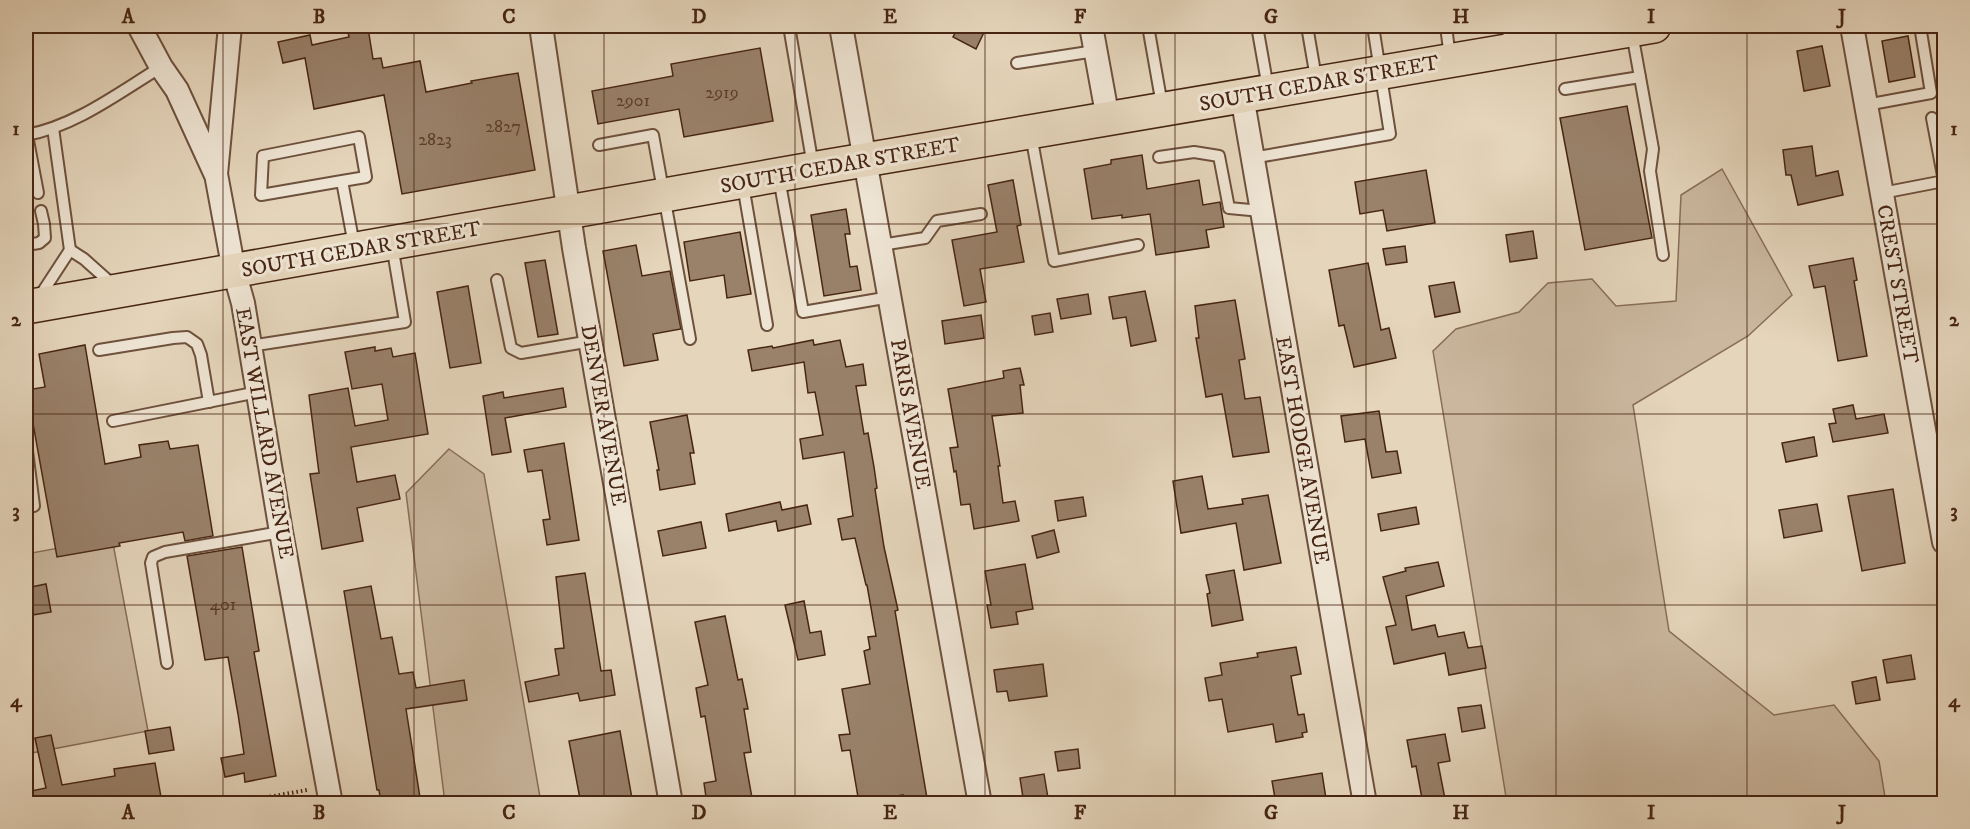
<svg xmlns="http://www.w3.org/2000/svg" width="1970" height="829" font-family="'IM FELL DW Pica',serif">
	<style>
		.green { fill: #cab79e; stroke: #886e58; stroke-width: 1.5 }
		.building { fill: #99816a; stroke: #472513; stroke-width: 1.5 }
		.lines { fill: none; stroke-linecap: round; stroke-linejoin: round }
		.lane-casing { stroke: #6e513d; stroke-width: 14 }
		.street-casing { stroke: #6e513d; stroke-width: 26 }
		.primary-casing { stroke: #472513; stroke-width: 36 }
		.path { stroke: #472513; stroke-width: 4; stroke-dasharray: 1.5 3; stroke-linecap: butt }
		.lane { stroke: #eee4d3; stroke-width: 10 }
		.street { stroke: #eee4d3; stroke-width: 22 }
		.primary { stroke: #e5d5bb; stroke-width: 33 }
		.grid { fill: none; stroke: #472513; stroke-width: 1.5; stroke-opacity: 0.55 }
		.labels { text-anchor: middle; stroke-width: 6; stroke-linejoin: round; paint-order: stroke }
		.number-label { font-size: 18px; fill: #5c3c29 }
		.street-label { font-size: 21px; fill: #472513; stroke: #eee4d3 }
		.neatline { fill: none; stroke: #472513; stroke-width: 2 }
		.grid-label { font-size: 20px; text-anchor: middle; font-weight: bold; fill: #472513 }
	</style>
	<rect width="100%" height="100%" fill="#e5d5bb"/>
	<filter id="stains"><feTurbulence type="fractalNoise" baseFrequency=".00333" numOctaves="4"/><feColorMatrix values="0 0 0 0 .2 0 0 0 0 .09 0 0 0 0 .02 0 0 0 .5 -.17"/></filter>
	<radialGradient id="worn" r=".72"><stop offset=".6" stop-color="#630" stop-opacity="0"/><stop offset="1" stop-color="#630" stop-opacity=".3"/></radialGradient>
	<!-- green -->
	<g class="green">
		<polygon points="1722,169 1792,295 1748,336 1633,405 1669,631 1774,715 1834,705 1879,761 1886,803 1507,803 1433,351 1456,329 1519,312 1548,283 1592,279 1616,306 1676,301 1681,195"/>
		<polygon points="449,449 484,474 541,803 445,803 406,493"/>
		<polygon points="112,538 148,731 26,754 26,554"/>
	</g>
	<!-- building -->
	<g class="building">
		<polygon points="959,26 987,26 976,49 953,37"/>
		<polygon points="368,28 373,59 381,58 383,68 420,61 426,92 472,83 471,81 518,73 535,170 402,194 384,95 314,109 305,58 283,63 278,42 310,35 312,45 349,37 348,32"/>
		<polygon points="1908,36 1915,77 1889,82 1882,41"/>
		<polygon points="1822,46 1830,86 1804,91 1797,51"/>
		<polygon points="760,48 773,121 684,137 679,109 598,124 592,91 673,76 671,64"/>
		<polygon points="1627,106 1652,238 1585,250 1560,118"/>
		<polygon points="1812,146 1816,176 1838,171 1843,195 1798,205 1791,175 1786,175 1783,150"/>
		<polygon points="1142,155 1147,189 1199,180 1203,205 1220,202 1224,227 1206,230 1209,247 1156,255 1150,214 1122,218 1122,215 1092,219 1084,169 1111,164 1111,160"/>
		<polygon points="1426,170 1435,223 1387,231 1383,210 1360,214 1355,182"/>
		<polygon points="1013,180 1021,225 1017,226 1024,262 980,269 986,302 964,306 952,240 997,232 988,185"/>
		<polygon points="846,209 850,234 845,234 850,267 857,266 861,290 824,296 811,215"/>
		<polygon points="1533,231 1537,258 1510,262 1506,235"/>
		<polygon points="740,232 751,294 727,298 724,275 690,281 684,242"/>
		<polygon points="636,245 642,276 670,271 681,329 653,334 658,360 624,366 603,251"/>
		<polygon points="1405,246 1407,262 1386,265 1383,249"/>
		<polygon points="1853,258 1857,280 1854,281 1867,356 1838,361 1825,286 1814,288 1809,266"/>
		<polygon points="545,260 558,334 538,337 525,263"/>
		<polygon points="1368,263 1381,330 1389,328 1396,358 1354,367 1344,325 1339,326 1329,270"/>
		<polygon points="1454,282 1460,312 1435,317 1429,286"/>
		<polygon points="468,286 481,363 450,368 437,292"/>
		<polygon points="1145,291 1156,341 1131,346 1126,317 1113,319 1109,297"/>
		<polygon points="1088,294 1091,314 1061,319 1057,299"/>
		<polygon points="1235,300 1245,359 1239,360 1245,399 1260,397 1269,452 1233,457 1222,394 1206,397 1196,338 1199,338 1195,306"/>
		<polygon points="1050,313 1053,332 1035,335 1032,316"/>
		<polygon points="981,315 984,338 945,344 942,321"/>
		<polygon points="813,340 814,345 840,340 846,367 863,364 866,385 856,386 864,434 868,433 874,467 877,488 875,489 884,547 898,610 895,611 928,804 904,804 903,795 859,803 850,750 842,751 839,735 850,734 842,689 870,684 864,651 870,649 868,637 876,636 867,585 866,585 855,538 842,540 838,519 853,516 844,452 803,459 800,439 823,435 815,392 808,393 804,362 752,371 748,350 772,346 773,348"/>
		<polygon points="85,345 105,464 141,457 139,445 168,441 170,449 198,445 213,536 185,541 183,532 119,543 120,546 57,557 27,390 45,387 39,354"/>
		<polygon points="375,347 375,351 391,348 393,357 415,353 428,434 351,447 357,482 395,475 400,499 357,508 363,541 322,549 310,474 319,473 309,395 348,388 355,426 388,420 382,384 352,389 345,352"/>
		<polygon points="1020,368 1024,385 1020,385 1023,413 992,416 1000,466 998,466 1003,503 1015,501 1019,521 974,529 970,504 961,505 956,471 954,472 950,448 958,447 948,389 1004,378 1003,371"/>
		<polygon points="563,388 566,407 505,418 511,452 492,455 483,396 503,392 504,398"/>
		<polygon points="1853,405 1856,419 1884,414 1888,433 1833,442 1829,424 1836,423 1833,409"/>
		<polygon points="1379,411 1386,452 1397,451 1401,473 1372,478 1365,439 1345,442 1341,416"/>
		<polygon points="687,415 694,453 690,453 695,484 660,490 657,470 659,470 650,422"/>
		<polygon points="1814,437 1817,456 1786,462 1782,443"/>
		<polygon points="564,443 579,540 547,545 543,520 550,519 542,470 528,472 524,450"/>
		<polygon points="1202,476 1208,509 1243,504 1242,499 1268,495 1281,563 1244,570 1236,523 1181,533 1173,481"/>
		<polygon points="1893,489 1905,563 1862,571 1848,496"/>
		<polygon points="1083,497 1086,516 1058,521 1055,501"/>
		<polygon points="780,502 782,510 807,505 811,524 778,531 776,521 729,531 726,514"/>
		<polygon points="1817,504 1822,531 1784,538 1779,510"/>
		<polygon points="1416,507 1419,524 1381,531 1378,514"/>
		<polygon points="701,522 706,548 663,556 658,531"/>
		<polygon points="1054,530 1059,552 1037,558 1032,536"/>
		<polygon points="242,547 259,651 254,652 276,776 245,782 244,773 225,777 221,758 244,754 238,714 228,657 205,660 187,556"/>
		<polygon points="1438,562 1444,586 1406,596 1412,630 1435,625 1438,637 1464,632 1468,648 1482,646 1486,668 1449,675 1445,653 1394,664 1386,627 1396,625 1383,577 1406,571 1405,568"/>
		<polygon points="1025,564 1033,609 1016,612 1018,624 991,628 987,605 991,605 985,571"/>
		<polygon points="1234,570 1243,620 1212,626 1207,594 1210,593 1206,575"/>
		<polygon points="585,573 601,671 611,670 615,695 580,701 578,693 529,702 525,682 559,675 555,649 564,648 556,577"/>
		<polygon points="46,584 51,612 26,616 26,588"/>
		<polygon points="371,586 381,639 392,637 399,674 413,672 416,688 464,680 467,700 406,709 421,804 381,804 379,790 377,790 344,591"/>
		<polygon points="804,601 810,633 821,631 825,655 798,660 785,605"/>
		<polygon points="725,616 738,680 742,679 748,709 744,709 751,752 744,753 752,798 741,800 741,804 707,804 704,783 716,781 705,716 701,717 696,688 708,685 695,622"/>
		<polygon points="1296,647 1301,674 1291,676 1298,715 1304,714 1307,732 1302,733 1303,737 1276,742 1273,724 1228,732 1222,699 1209,701 1205,678 1222,675 1220,663 1258,657 1257,653"/>
		<polygon points="1911,655 1915,679 1887,683 1883,660"/>
		<polygon points="1043,664 1047,696 1009,701 1007,691 997,692 994,670"/>
		<polygon points="1876,677 1880,700 1856,704 1852,682"/>
		<polygon points="1481,705 1485,728 1462,732 1458,708"/>
		<polygon points="170,727 174,750 149,754 145,731"/>
		<polygon points="620,731 633,804 581,804 569,741"/>
		<polygon points="1445,734 1450,761 1438,763 1446,804 1423,804 1416,766 1412,767 1407,740"/>
		<polygon points="51,735 62,785 115,776 114,769 155,763 161,797 119,803 119,801 104,804 26,804 26,792 46,788 35,738"/>
		<polygon points="1078,749 1080,768 1058,771 1055,752"/>
		<polygon points="1322,773 1326,799 1297,804 1276,804 1272,781"/>
		<polygon points="1044,774 1049,804 1024,804 1020,778"/>
	</g>
	<g class="lines">
		<defs>
			<g id="lane">
				<polyline points="789,26 813,166"/>
				<polyline points="1148,26 1162,105"/>
				<polyline points="1257,26 1268,88"/>
				<polyline points="1307,26 1316,78"/>
				<polyline points="1446,26 1450,58"/>
				<polyline points="1507,26 1511,46"/>
				<polyline points="701,27 709,26"/>
				<polyline points="1632,33 1653,149 1650,171 1663,255"/>
				<polyline points="1017,63 1095,51"/>
				<polyline points="1565,89 1640,77"/>
				<polyline points="1866,105 1931,93 1920,26"/>
				<polyline points="53,128 70,250"/>
				<path d="M26,135c48,-8 94,-43 135,-68"/>
				<polyline points="27,135 38,193"/>
				<polyline points="1031,135 1054,261 1138,245"/>
				<polyline points="599,145 653,135 690,339"/>
				<polyline points="1159,157 1194,152 1219,156 1229,208 1261,211"/>
				<polyline points="1252,158 1390,134 1373,26"/>
				<polyline points="779,178 803,312 890,297"/>
				<polyline points="342,181 261,195 263,156 359,137 366,177 342,181 354,245"/>
				<polyline points="743,185 767,325"/>
				<polyline points="1882,193 1944,181 1932,118"/>
				<polyline points="26,245 39,243 45,238 44,224 41,211"/>
				<polyline points="881,245 925,238 937,221 981,214"/>
				<polyline points="497,280 511,348 521,353 591,341"/>
				<polyline points="38,299 70,250 84,259 112,284"/>
				<polyline points="250,346 405,322 392,245"/>
				<polyline points="99,350 173,338 187,337 197,344 201,355 209,402"/>
				<polyline points="113,421 258,392"/>
				<polyline points="26,443 34,506"/>
				<polyline points="167,663 151,563 153,557 165,552 281,532"/>
			</g>
			<g id="street">
				<polyline points="139,26 161,67 177,90 215,173"/>
				<polyline points="230,26 216,174 234,271 243,303 281,532 331,804"/>
				<polyline points="541,26 574,248 671,804"/>
				<polyline points="841,26 980,804"/>
				<polyline points="1091,26 1108,119"/>
				<polyline points="1852,26 1944,542"/>
				<polyline points="1242,96 1365,804"/>
			</g>
			<path id="primary" d="M26,307c542,-96 1085,-191 1628,-281"/>
		</defs>
		<!-- lane casing -->
		<use href="#lane" class="lane-casing"/>
		<!-- street casing -->
		<use href="#street" class="street-casing"/>
		<!-- primary casing -->
		<use href="#primary" class="primary-casing"/>
		<!-- path -->
		<polyline class="path" points="230,804 307,790"/>
		<!-- lane -->
		<use href="#lane" class="lane"/>
		<!-- street -->
		<use href="#street" class="street"/>
		<!-- primary -->
		<use href="#primary" class="primary"/>
	</g>
	<!-- grid -->
	<path class="grid" d="M223,26v778M414,26v778M604,26v778M795,26v778M985,26v778M1175,26v778M1366,26v778M1556,26v778M1747,26v778M26,224h1918M26,414h1918M26,605h1918"/>
	<g class="labels">
		<!-- number labels -->
		<g class="number-label">
			<text x="722" y="98">2919</text>
			<text x="633" y="106">2901</text>
			<text x="503" y="132">2827</text>
			<text x="435" y="145">2823</text>
			<text x="223" y="610">401</text>
		</g>
		<!-- street labels -->
		<g class="street-label">
			<text transform="translate(1319 83) rotate(-10)" y="7">SOUTH CEDAR STREET</text>
			<text transform="translate(840 165) rotate(-10)" y="7">SOUTH CEDAR STREET</text>
			<text transform="translate(361 249) rotate(-10)" y="7">SOUTH CEDAR STREET</text>
			<text transform="translate(1898 284) rotate(80)" y="7">CREST STREET</text>
			<text transform="translate(911 414) rotate(80)" y="7">PARIS AVENUE</text>
			<text transform="translate(604 415) rotate(80)" y="7">DENVER AVENUE</text>
			<text transform="translate(265 433) rotate(80)" y="7">EAST WILLARD AVENUE</text>
			<text transform="translate(1303 450) rotate(80)" y="7">EAST HODGE AVENUE</text>
		</g>
	</g>
	<!-- margin -->
	<rect width="1970" height="829" fill="none" stroke="#e5d5bb" stroke-width="66"/>
	<rect x="33" y="33" width="1904" height="763" class="neatline"/>
	<g class="grid-label">
		<text x="128" y="23">A</text>
		<text x="319" y="23">B</text>
		<text x="509" y="23">C</text>
		<text x="699" y="23">D</text>
		<text x="890" y="23">E</text>
		<text x="1080" y="23">F</text>
		<text x="1271" y="23">G</text>
		<text x="1461" y="23">H</text>
		<text x="1651" y="23">I</text>
		<text x="1842" y="23">J</text>
		<text x="16" y="135">1</text>
		<text x="1954" y="135">1</text>
		<text x="16" y="326">2</text>
		<text x="1954" y="326">2</text>
		<text x="16" y="517">3</text>
		<text x="1954" y="517">3</text>
		<text x="16" y="707">4</text>
		<text x="1954" y="707">4</text>
		<text x="128" y="819">A</text>
		<text x="319" y="819">B</text>
		<text x="509" y="819">C</text>
		<text x="699" y="819">D</text>
		<text x="890" y="819">E</text>
		<text x="1080" y="819">F</text>
		<text x="1271" y="819">G</text>
		<text x="1461" y="819">H</text>
		<text x="1651" y="819">I</text>
		<text x="1842" y="819">J</text>
	</g>
	<rect width="100%" height="100%" filter="url(#stains)"/>
	<rect width="100%" height="100%" fill="url(#worn)"/>
</svg>
